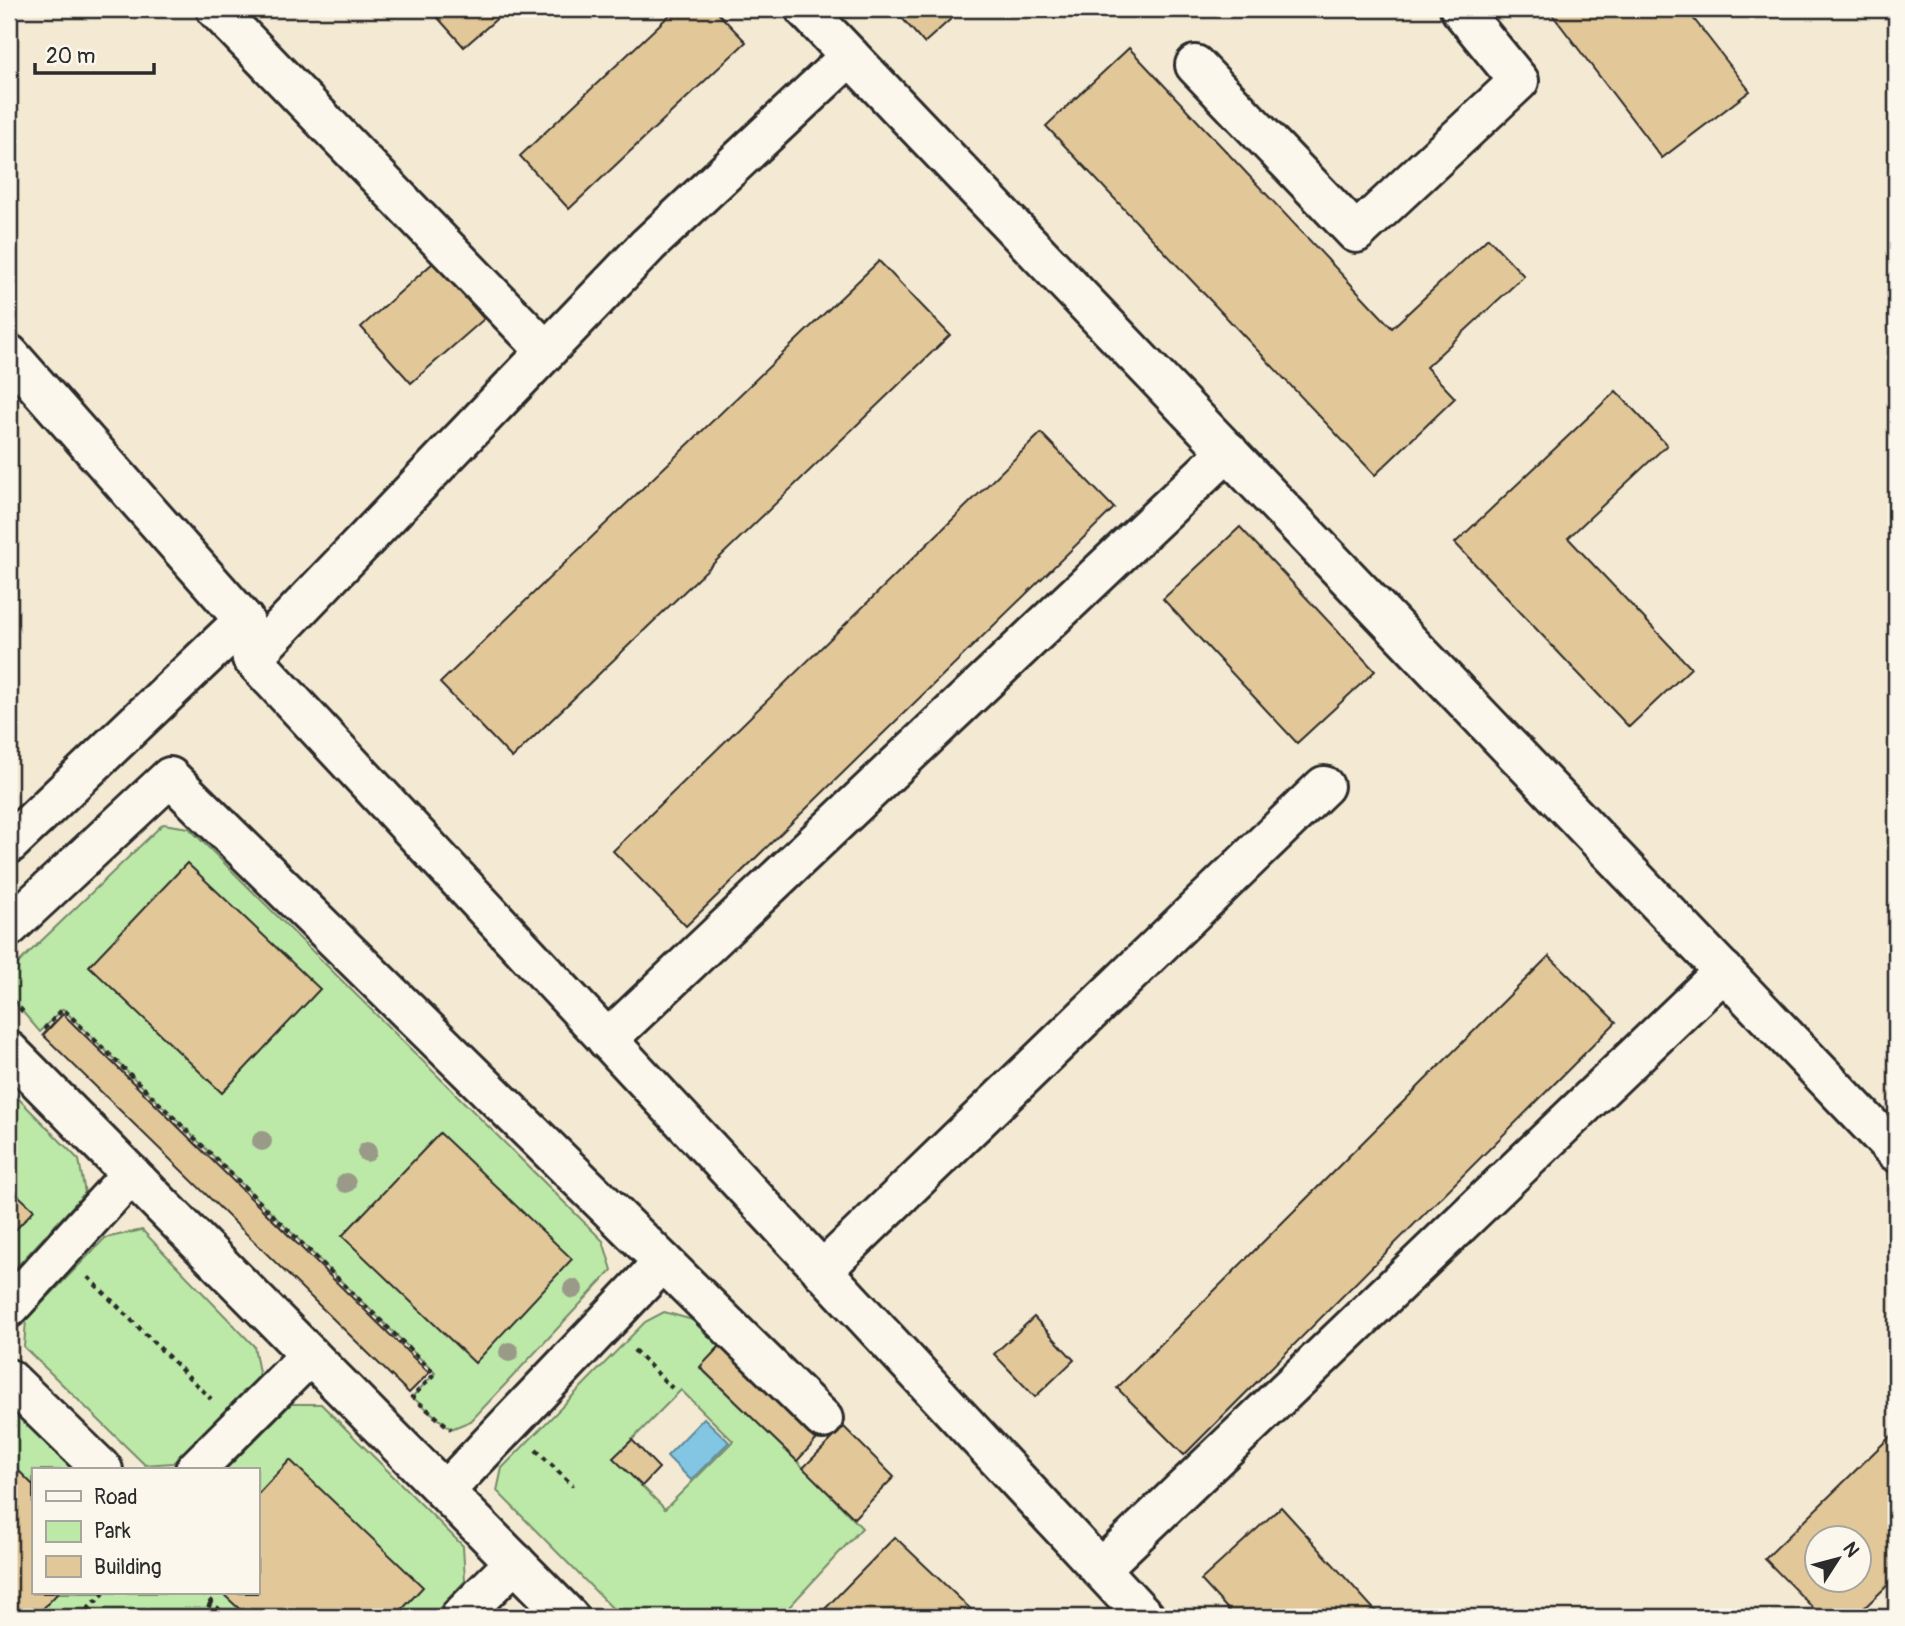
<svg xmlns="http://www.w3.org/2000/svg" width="1905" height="1626" font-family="Pangolin,sans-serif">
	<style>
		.green { fill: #bce9a7; stroke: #748a69; stroke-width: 2; fill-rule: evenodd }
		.water { fill: #82c6e3; stroke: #5f8899; stroke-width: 2 }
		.building { fill: #e2c898; stroke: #2b2b2b; stroke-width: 2; fill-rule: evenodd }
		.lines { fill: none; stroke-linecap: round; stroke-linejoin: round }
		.minor-casing { stroke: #2b2b2b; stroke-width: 44 }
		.path { stroke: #2b2b2b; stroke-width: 4.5; stroke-dasharray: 5 5; stroke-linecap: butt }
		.minor { stroke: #fbf7ec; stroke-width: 38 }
		.tree { fill: #999a88 }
	</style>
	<rect width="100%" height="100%" fill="#f4e9d3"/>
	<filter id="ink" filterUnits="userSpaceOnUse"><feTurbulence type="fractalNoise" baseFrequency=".0143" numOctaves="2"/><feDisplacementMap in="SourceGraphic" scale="14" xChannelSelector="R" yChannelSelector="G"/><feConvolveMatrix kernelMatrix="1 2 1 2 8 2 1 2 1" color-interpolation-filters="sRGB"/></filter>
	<g filter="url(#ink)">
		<!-- green -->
		<g class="green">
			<polygon points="163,824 189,828 603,1241 612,1270 471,1421 451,1429 412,1397 435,1373 63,1009 40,1032 9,996 9,972"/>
			<polygon points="9,1089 79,1160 85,1193 9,1275"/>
			<polygon points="142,1230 254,1346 260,1378 173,1463 145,1465 24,1347 26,1320 105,1238"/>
			<path d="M664,1312l36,10 21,23 -21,23 97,93 65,67 -82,89h-159l-124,-126 5,-23 143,-146zM681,1390l52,51 -68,68 -51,-51z"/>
			<polygon points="291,1404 321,1404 463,1546 465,1581 431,1617 9,1617 9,1405 75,1470 33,1470 33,1593 257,1593 257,1470 225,1470"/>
		</g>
		<!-- water -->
		<polygon class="water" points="704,1418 729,1442 691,1480 667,1456"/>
		<!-- building -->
		<g class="building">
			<polygon points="430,9 508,9 464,47"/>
			<polygon points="676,9 714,9 746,42 569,209 520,156"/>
			<polygon points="894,9 962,9 924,43"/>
			<polygon points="1548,9 1686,9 1750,91 1662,158"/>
			<polygon points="1129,48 1392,328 1488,238 1524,276 1426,367 1455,398 1375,475 1046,126"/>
			<polygon points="879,261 950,335 512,758 440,683"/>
			<polygon points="434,262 484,319 411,383 361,327"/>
			<polygon points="1616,391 1667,445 1568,538 1691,668 1629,727 1455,543"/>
			<polygon points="1041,433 1114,508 686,926 613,851"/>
			<polygon points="1240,527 1375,671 1297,743 1163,599"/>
			<polygon points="187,863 320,989 222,1093 89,966"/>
			<polygon points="1549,956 1616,1022 1184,1455 1117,1388"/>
			<polygon points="63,1014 429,1373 409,1393 43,1035"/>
			<polygon points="440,1133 572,1259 475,1363 342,1236"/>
			<polygon points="9,1187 34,1210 9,1237"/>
			<polygon points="1034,1317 1074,1360 1035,1397 994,1354"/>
			<polygon points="721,1345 818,1438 797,1461 700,1367"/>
			<polygon points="844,1427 894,1477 854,1518 803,1468"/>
			<path d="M1896,1431v146l-41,40h-33l-57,-58zM1818,1538h42v42h-42z"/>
			<polygon points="632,1440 659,1468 642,1486 613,1458"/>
			<polygon points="290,1460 423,1587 395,1617 248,1617 222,1593 257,1593 257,1495"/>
			<polygon points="9,1461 33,1485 33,1593 58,1593 35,1617 9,1617"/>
			<polygon points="1281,1507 1381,1617 1235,1617 1201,1580"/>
			<polygon points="895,1537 979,1617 817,1617"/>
		</g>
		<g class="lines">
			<defs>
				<g id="minor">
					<polyline points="216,9 546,351"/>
					<polyline points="805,9 1896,1152"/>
					<polyline points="1195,65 1356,233 1519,81 1460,9"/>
					<polyline points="9,354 244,620 252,658 1145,1617"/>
					<polyline points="252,658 648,245 850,56"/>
					<polyline points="9,844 244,620"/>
					<polyline points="9,927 170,777 823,1419"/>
					<polyline points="607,1040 1228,451"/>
					<polyline points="9,1051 569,1617"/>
					<polyline points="822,1271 1324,786"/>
					<polyline points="9,1308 131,1174"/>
					<polyline points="9,1379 103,1470"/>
					<polyline points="195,1470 310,1355"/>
					<polyline points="445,1491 663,1262"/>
					<polyline points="1100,1569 1724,971"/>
					<polyline points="460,1617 515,1562"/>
				</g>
			</defs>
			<!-- minor casing -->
			<use href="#minor" class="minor-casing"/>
			<!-- path -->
			<g class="path">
				<polyline points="9,992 9,996 24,1013"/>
				<polyline points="44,1029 63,1009 435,1374 412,1397 451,1429"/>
				<polyline points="88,1277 211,1399"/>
				<polyline points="634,1350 672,1388"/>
				<polyline points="536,1450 573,1486"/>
				<polyline points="202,1593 227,1617"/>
				<polyline points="80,1617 104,1593"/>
				<polyline points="205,1617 211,1601"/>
			</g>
			<!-- minor -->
			<use href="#minor" class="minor"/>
		</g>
		<!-- trees -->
		<g class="tree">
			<circle cx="262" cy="1141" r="10"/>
			<circle cx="367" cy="1152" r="10"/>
			<circle cx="346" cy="1183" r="10"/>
			<circle cx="573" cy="1289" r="10"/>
			<circle cx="509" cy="1352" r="10"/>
		</g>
	</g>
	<!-- margin -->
	<rect width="1905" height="1626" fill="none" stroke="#fbf7ec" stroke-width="35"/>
	<rect x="18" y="18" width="1870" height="1591" fill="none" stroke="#2b2b2b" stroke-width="2.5" filter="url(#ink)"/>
	<!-- legend -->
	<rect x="32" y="1468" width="228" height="126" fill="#fbf7ec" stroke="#a8a59f" stroke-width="2"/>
	<rect x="46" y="1491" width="35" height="10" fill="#fbf7ec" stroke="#a8a59f" stroke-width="2"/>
	<text x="94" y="1504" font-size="21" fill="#2b2b2b">Road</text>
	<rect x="46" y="1521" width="35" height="21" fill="#bce9a7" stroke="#a8a59f" stroke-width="2"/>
	<text x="94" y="1538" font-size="21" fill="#2b2b2b">Park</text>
	<rect x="46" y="1556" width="35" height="21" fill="#e2c898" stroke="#a8a59f" stroke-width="2"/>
	<text x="94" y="1574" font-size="21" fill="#2b2b2b">Building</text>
	<!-- north arrow -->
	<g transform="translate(1838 1559) rotate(54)"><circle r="33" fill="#fbf7ec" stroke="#a8a59f" stroke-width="2"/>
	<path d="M0-5L12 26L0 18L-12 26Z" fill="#2b2b2b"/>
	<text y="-10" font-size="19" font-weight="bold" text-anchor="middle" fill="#2b2b2b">N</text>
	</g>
	<!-- scale -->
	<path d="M35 63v10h119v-10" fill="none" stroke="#2b2b2b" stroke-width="3.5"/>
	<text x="46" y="63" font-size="21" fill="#2b2b2b" stroke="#fbf7ec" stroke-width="5" paint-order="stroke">20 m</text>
</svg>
